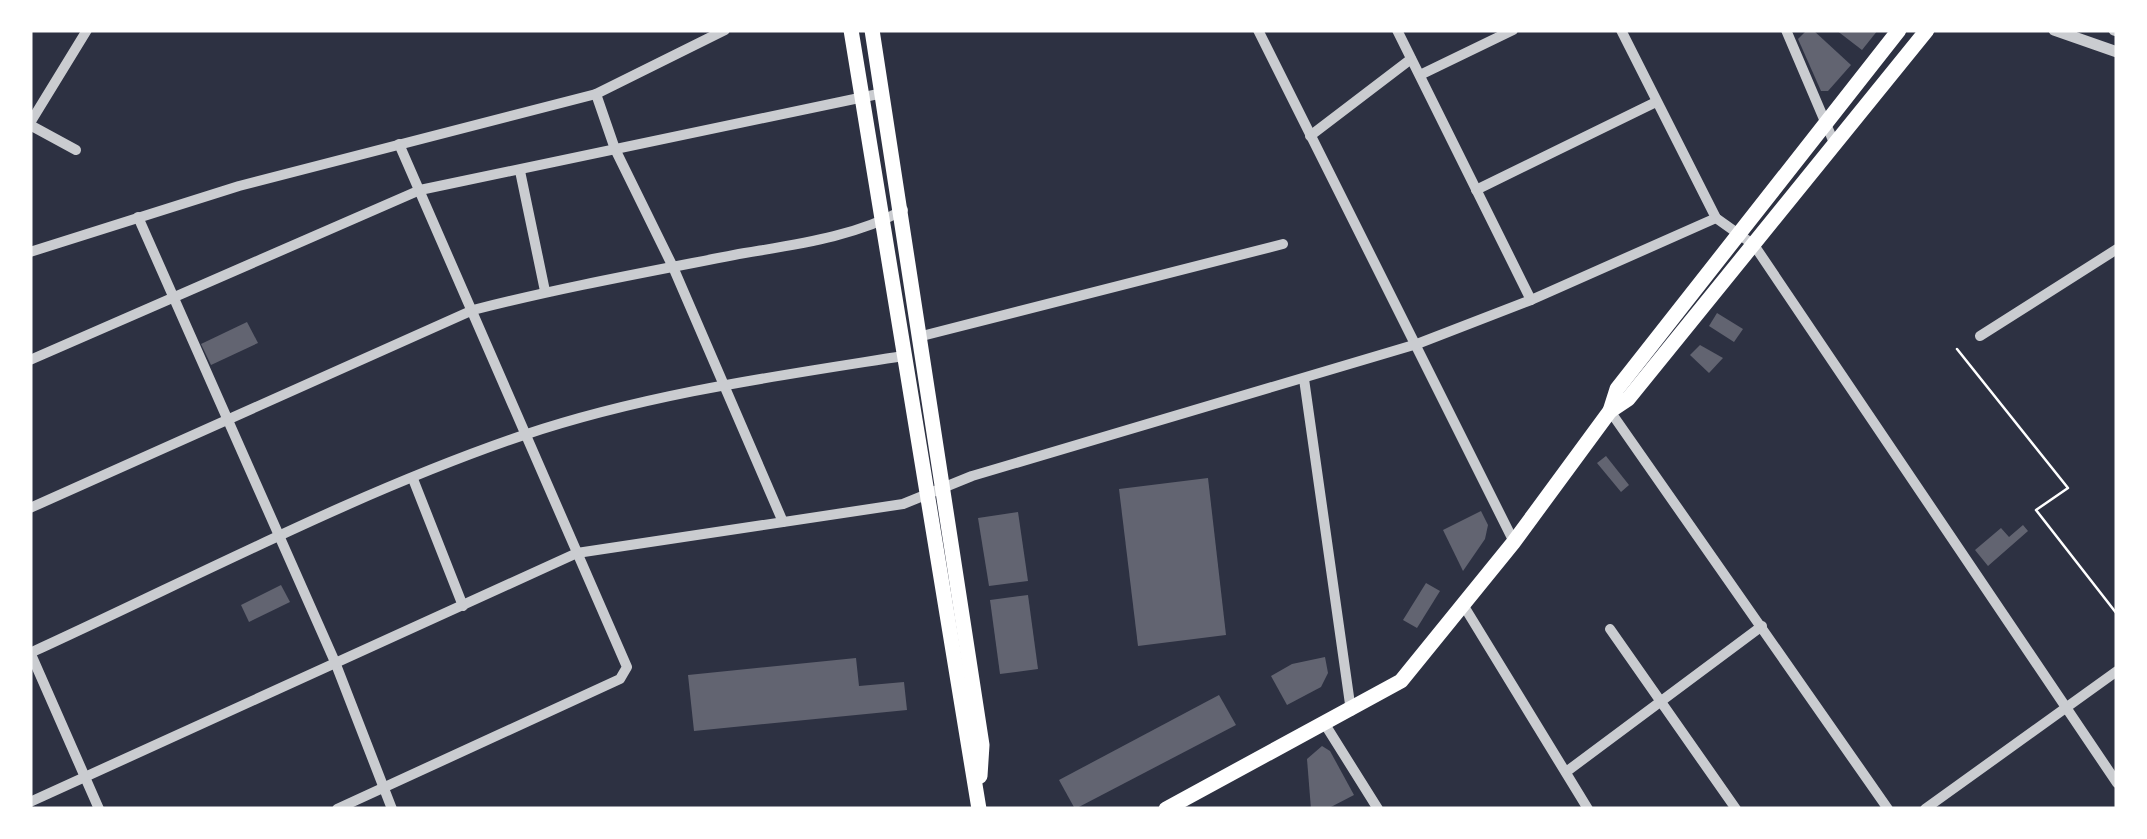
<svg xmlns="http://www.w3.org/2000/svg" width="2147" height="839" font-family="'Noto Sans',sans-serif">
	<style>
		.building { fill: #626471 }
		.lines { fill: none; stroke-linecap: round; stroke-linejoin: round }
		.path { stroke: #fff; stroke-width: 2.5 }
		.minor { stroke: #caccd0; stroke-width: 10 }
		.tertiary { stroke: #caccd0; stroke-width: 11 }
		.primary { stroke: #fff; stroke-width: 15 }
	</style>
	<rect width="100%" height="100%" fill="#2d3142"/>
	<!-- building -->
	<g class="building">
		<polygon points="1807,30 1813,30 1851,65 1828,91 1821,91 1798,39"/>
		<polygon points="1836,30 1878,30 1862,50"/>
		<polygon points="1717,313 1743,329 1734,342 1709,326"/>
		<polygon points="247,322 258,343 211,365 201,344"/>
		<polygon points="1700,345 1723,358 1709,373 1690,355"/>
		<polygon points="1606,456 1629,485 1621,492 1597,463"/>
		<polygon points="1208,478 1226,635 1138,646 1119,489"/>
		<polygon points="1481,511 1488,525 1485,539 1463,571 1443,530"/>
		<polygon points="1018,512 1028,581 989,586 978,518"/>
		<polygon points="2023,525 2028,531 1988,566 1975,550 2001,528 2009,537"/>
		<polygon points="1426,583 1440,591 1417,628 1403,620"/>
		<polygon points="281,585 290,602 249,622 241,605"/>
		<polygon points="1028,595 1038,669 1000,674 990,600"/>
		<polygon points="1325,657 1328,673 1321,687 1287,705 1271,676 1292,664"/>
		<polygon points="856,658 859,686 904,682 907,710 694,731 688,675"/>
		<polygon points="1219,695 1236,725 1075,809 1059,780"/>
		<polygon points="1322,746 1330,751 1354,795 1327,809 1311,809 1307,759"/>
	</g>
	<g class="lines">
		<!-- path -->
		<polyline class="path" points="1957,349 2068,488 2036,510 2117,614"/>
		<!-- minor -->
		<g class="minor">
			<polyline points="1258,30 1514,542"/>
			<polyline points="1397,30 1531,300"/>
			<polyline points="1621,30 1716,218 1754,245 2117,783"/>
			<polyline points="1786,30 1835,145"/>
			<polyline points="1420,75 1513,30"/>
			<polyline points="596,94 615,149 673,267 783,522"/>
			<polyline points="30,123 87,30"/>
			<polyline points="30,125 76,150"/>
			<polyline points="1310,136 1411,59"/>
			<polyline points="520,171 545,291"/>
			<polyline points="1476,190 1656,102"/>
			<polyline points="138,217 335,662 392,809"/>
			<polyline points="30,252 239,186 596,94 725,30"/>
			<polyline points="1980,336 2117,249"/>
			<polyline points="918,337 1283,244"/>
			<polyline points="30,360 420,190 883,93"/>
			<polyline points="1304,379 1351,711"/>
			<polyline points="1610,411 1888,809"/>
			<polyline points="413,479 463,606"/>
			<path d="M30,508l443,-198c86,-22 174,-38 261,-55 56,-10 119,-17 169,-45"/>
			<polyline points="1462,603 1588,809"/>
			<polyline points="1610,629 1736,809"/>
			<polyline points="30,652 99,809"/>
			<path d="M30,653c162,-74 326,-161 494,-218 122,-41 253,-59 379,-79"/>
			<polyline points="1326,726 1378,809"/>
			<polyline points="1566,772 1762,626"/>
			<polyline points="30,802 577,553 903,504 972,476 1417,344 1531,300 1716,218"/>
			<polyline points="337,809 620,679 627,667 399,144"/>
			<polyline points="1925,809 2117,671"/>
		</g>
		<!-- tertiary -->
		<g class="tertiary">
			<polyline points="2054,30 2117,52"/>
			<polyline points="2114,30 2117,31"/>
		</g>
		<!-- primary -->
		<g class="primary">
			<polyline points="851,30 979,809"/>
			<polyline points="872,30 982,745 980,776"/>
			<polyline points="1610,411 1628,399 1927,30"/>
			<polyline points="1166,809 1401,681 1513,543 1610,411 1617,389 1899,30"/>
		</g>
	</g>
	<!-- border -->
	<rect width="2147" height="839" fill="none" stroke="#ffffff" stroke-width="65"/>
</svg>
